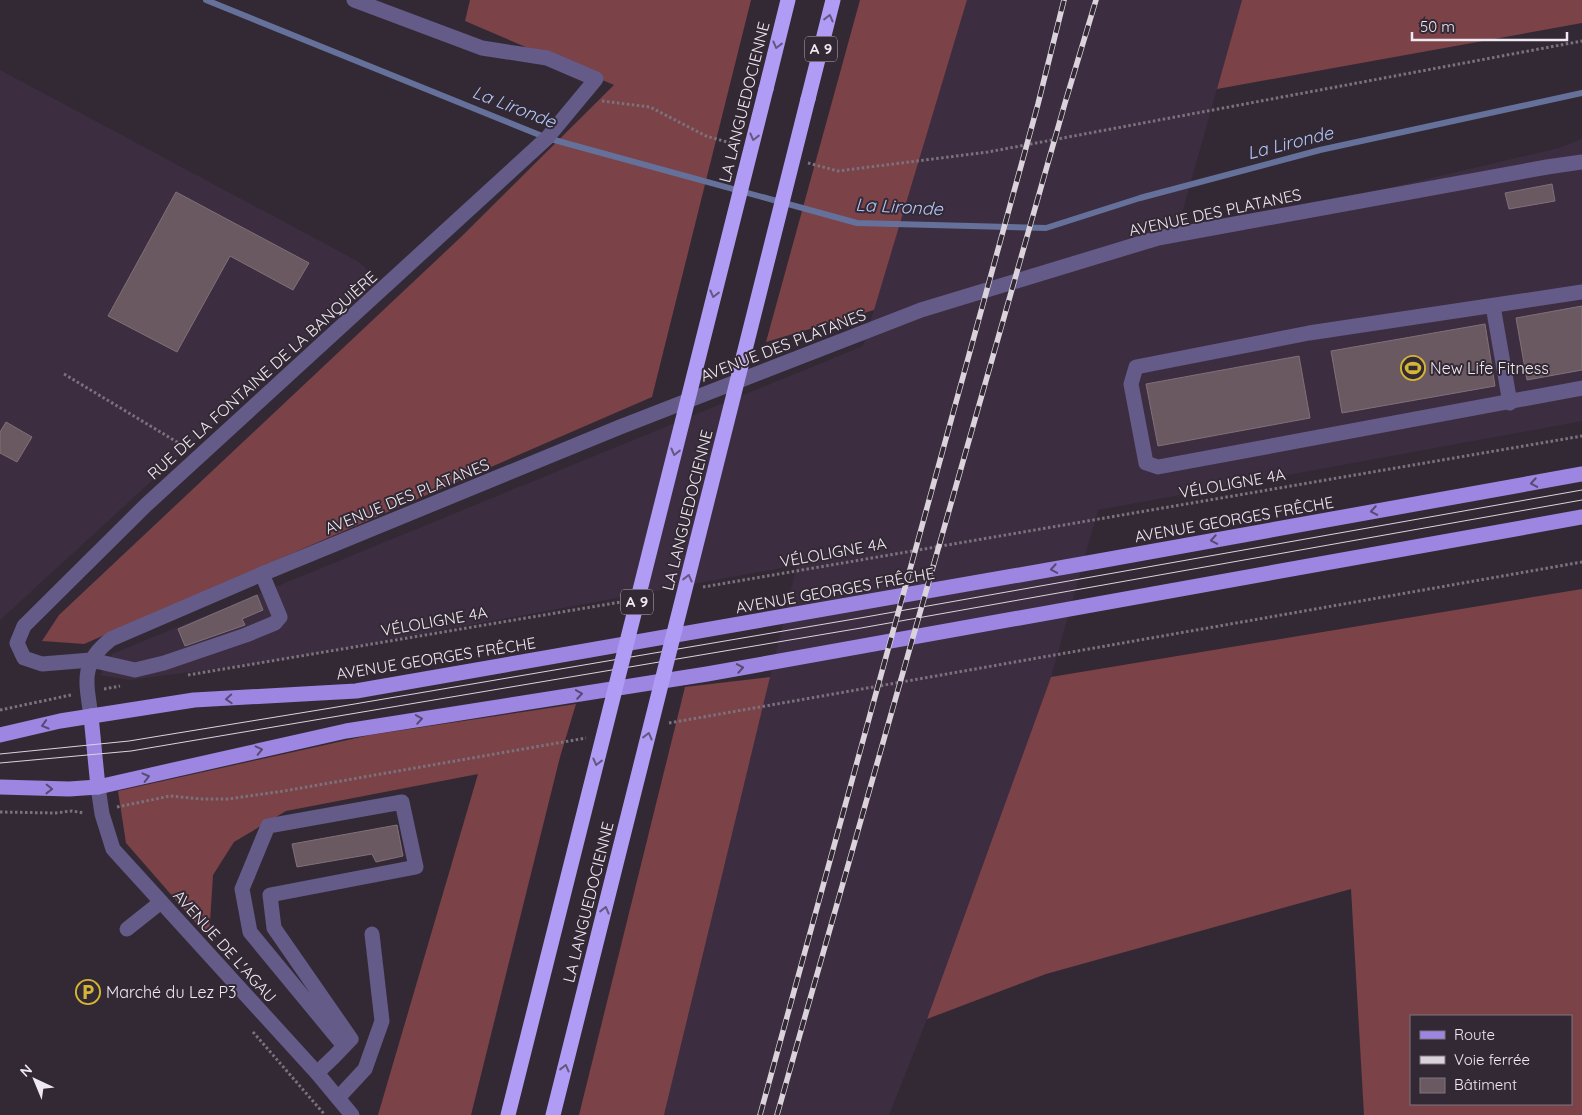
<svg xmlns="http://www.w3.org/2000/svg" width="1582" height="1115" font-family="Quicksand,sans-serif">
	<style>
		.built { fill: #3c2e40 }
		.grass { fill: #7b4248; fill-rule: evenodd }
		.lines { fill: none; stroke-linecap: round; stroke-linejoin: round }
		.stream { stroke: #65719a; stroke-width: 6 }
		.building { fill: #6a5961; stroke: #827078 }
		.path { stroke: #7b727d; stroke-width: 3; stroke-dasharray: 2.5 2.5; stroke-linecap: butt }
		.minor { stroke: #645b88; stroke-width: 15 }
		.major { stroke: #9c86e2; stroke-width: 15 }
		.highway { stroke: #b09cf4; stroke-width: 15 }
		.tram { stroke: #dad3dc; stroke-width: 1 }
		.rail-casing { stroke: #dad3dc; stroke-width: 5.5 }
		.rail { stroke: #332935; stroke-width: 4; stroke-dasharray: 11; stroke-linecap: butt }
		.highway-bridge { stroke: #b09cf4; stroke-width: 15 }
		.oneway { stroke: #655781 }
		.oneway2 { stroke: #584a72 }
		.labels { text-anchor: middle; stroke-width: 4; stroke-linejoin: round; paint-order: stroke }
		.shield { fill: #332935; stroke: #b7afb9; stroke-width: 1 }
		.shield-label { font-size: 15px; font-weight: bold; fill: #efe9f1 }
		.street-label { font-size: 16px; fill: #efe9f1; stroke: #332935 }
		.poi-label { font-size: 16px; fill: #efe9f1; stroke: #332935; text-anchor: start }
		.water-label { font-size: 18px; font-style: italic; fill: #b2c8fb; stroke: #332935 }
	</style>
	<rect width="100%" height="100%" fill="#332935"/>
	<!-- built -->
	<g class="built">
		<polygon points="967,0 1242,0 1175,238 1559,148 1582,139 1582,421 1098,510 1051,677 927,1019 889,1115 664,1115 797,565 267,662 129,680 100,675 112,654 863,346"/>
		<polygon points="0,70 359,262 374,277 0,620"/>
	</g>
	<!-- grass -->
	<g class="grass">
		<polygon points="470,0 751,0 652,397 84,644 42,641 59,615 461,237 614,85 465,21"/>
		<polygon points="860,0 967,0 874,310 766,342"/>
		<polygon points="1242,0 1582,0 1582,23 1217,89"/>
		<path d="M1582,589v526h-218l-13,-226 -305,85 -119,45 124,-342zM1411,1016h160v88h-160z"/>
		<polygon points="770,677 664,1115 579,1115 685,687"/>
		<polygon points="576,704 560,757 471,1115 378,1115 478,774 286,811 234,842 213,875 209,938 126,843 118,791 370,735"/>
	</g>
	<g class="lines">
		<!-- stream -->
		<polyline class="stream" points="206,0 547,138 857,223 1046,228 1140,198 1320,150 1582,93"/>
	</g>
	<!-- building -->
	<g class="building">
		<polygon points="1552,184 1555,201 1509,209 1505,193"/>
		<polygon points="176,192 309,263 293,290 230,256 177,352 108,316"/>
		<polygon points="1582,306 1582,370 1527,380 1516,318"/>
		<polygon points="1485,324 1495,386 1342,413 1331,351"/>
		<polygon points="1299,356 1310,418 1158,446 1146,384"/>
		<polygon points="6,422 32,437 17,462 0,453 0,432"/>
		<polygon points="257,595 263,610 242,619 245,625 185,646 178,629"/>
		<polygon points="397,825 403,856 376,862 372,854 297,867 292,844"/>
	</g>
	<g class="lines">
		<!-- path -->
		<g class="path">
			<polyline points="602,101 650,107 706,136 734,144"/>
			<polyline points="808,163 838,171 988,152 1582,41"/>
			<polyline points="64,374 177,442 183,447"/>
			<polyline points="703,587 1582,436"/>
			<polyline points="188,675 621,602"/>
			<polyline points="104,689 120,686"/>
			<polyline points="0,710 71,695"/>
			<polyline points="669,723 1582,562"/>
			<polyline points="117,807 170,796 202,799 228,799 284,791 586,738"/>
			<polyline points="0,812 55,813 72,811 84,813"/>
			<polyline points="253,1032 325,1115"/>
		</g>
		<!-- minor -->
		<g class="minor">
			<polyline points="1582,292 1309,333 1136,367 1131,384 1146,463 1158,467 1582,388"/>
			<polyline points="1493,306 1510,403"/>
			<polyline points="262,574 280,617 275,623 246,635 164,663 135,670 91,660 42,664 24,658 17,643 24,626 146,505 547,138 596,79 547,58 482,48 354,0"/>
			<path d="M91,716c-5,-35 -11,-53 20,-77l151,-65 358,-147 301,-117 237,-72 389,-71 35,-5"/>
			<polyline points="98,787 102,814 113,849 317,1073 352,1115"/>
			<polyline points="127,929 161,902"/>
			<path d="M317,1073c12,-11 23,-22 34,-34l-77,-111 -4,-33 146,-28 -14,-65 -134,24 -26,63 8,43 94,114"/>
			<polyline points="338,1098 365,1069 382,1021 372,934"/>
		</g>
		<!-- major -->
		<g class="major">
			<polyline points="91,716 98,787"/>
			<polyline points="0,735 60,721 194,700 356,691 1099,561 1582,474"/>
			<polyline points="0,787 69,789 98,787 346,731 707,674 1582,517"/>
		</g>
		<!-- highway -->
		<g class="highway">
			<polyline points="766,89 788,0"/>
			<polyline points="808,99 833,0"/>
		</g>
		<!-- tram -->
		<g class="tram">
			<polyline points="0,754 129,741 331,708 860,618 1582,490"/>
			<polyline points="0,763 131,751 861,628 1582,500"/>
		</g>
		<defs>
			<g id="rail">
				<polyline points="760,1115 1038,104 1064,0"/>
				<polyline points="777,1115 1065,103 1096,0"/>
			</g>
		</defs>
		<!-- rail casing -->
		<use href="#rail" class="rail-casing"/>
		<!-- rail -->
		<use href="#rail" class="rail"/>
		<!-- highway-bridge -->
		<g class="highway-bridge">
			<polyline points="508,1115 766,89"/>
			<polyline points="553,1115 808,99"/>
		</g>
	</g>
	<!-- one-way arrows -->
	<defs><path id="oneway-chevron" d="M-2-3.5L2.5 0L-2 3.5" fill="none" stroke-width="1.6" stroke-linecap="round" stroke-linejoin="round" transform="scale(1.25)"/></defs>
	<g class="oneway">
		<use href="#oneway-chevron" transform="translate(829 18) rotate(-76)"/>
		<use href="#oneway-chevron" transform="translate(777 45) rotate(104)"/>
		<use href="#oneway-chevron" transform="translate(754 137) rotate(104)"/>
		<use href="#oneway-chevron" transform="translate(714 294) rotate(104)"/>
		<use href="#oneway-chevron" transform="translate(675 452) rotate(104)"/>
		<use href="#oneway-chevron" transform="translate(688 578) rotate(-76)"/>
		<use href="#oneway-chevron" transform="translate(648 736) rotate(-76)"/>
		<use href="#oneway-chevron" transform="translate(597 762) rotate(104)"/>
		<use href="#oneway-chevron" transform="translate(605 910) rotate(-76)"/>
		<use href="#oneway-chevron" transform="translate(565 1068) rotate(-76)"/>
	</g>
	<g class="oneway2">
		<use href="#oneway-chevron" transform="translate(1534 483) rotate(170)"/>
		<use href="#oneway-chevron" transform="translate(1374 511) rotate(170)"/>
		<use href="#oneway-chevron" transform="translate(1214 540) rotate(170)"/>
		<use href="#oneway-chevron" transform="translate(1054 569) rotate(170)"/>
		<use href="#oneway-chevron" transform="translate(740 668) rotate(-10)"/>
		<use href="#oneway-chevron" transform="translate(579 694) rotate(-9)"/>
		<use href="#oneway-chevron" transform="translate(229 699) rotate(177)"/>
		<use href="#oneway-chevron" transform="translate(419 719) rotate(-9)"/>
		<use href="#oneway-chevron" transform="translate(45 725) rotate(164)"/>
		<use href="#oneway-chevron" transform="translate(259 750) rotate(-13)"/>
		<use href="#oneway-chevron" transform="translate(146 777) rotate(-14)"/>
		<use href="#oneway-chevron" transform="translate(49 789) rotate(1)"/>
	</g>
	<!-- icons -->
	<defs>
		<symbol id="stadium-ring" viewBox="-11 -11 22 22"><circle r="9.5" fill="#332935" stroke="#d5b534" stroke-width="1.5"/><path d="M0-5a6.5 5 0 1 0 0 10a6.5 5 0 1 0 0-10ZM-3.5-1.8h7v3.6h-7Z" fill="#d5b534"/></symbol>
		<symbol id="parking-ring" viewBox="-11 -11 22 22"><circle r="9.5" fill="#332935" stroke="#d5b534" stroke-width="1.5"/><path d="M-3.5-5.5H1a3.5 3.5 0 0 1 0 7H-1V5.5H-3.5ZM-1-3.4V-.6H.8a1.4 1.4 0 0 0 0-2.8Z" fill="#d5b534"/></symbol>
	</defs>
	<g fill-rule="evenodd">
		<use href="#stadium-ring" x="1399" y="354" width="28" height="28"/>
		<use href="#parking-ring" x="74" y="978" width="28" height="28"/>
	</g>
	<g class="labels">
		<!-- shield labels -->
		<g class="shield">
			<rect x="805" y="36.5" width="32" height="25" rx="4"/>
			<rect x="621" y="589.5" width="32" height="25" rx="4"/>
		</g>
		<g class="shield-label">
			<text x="821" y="54">A 9</text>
			<text x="637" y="607">A 9</text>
		</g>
		<!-- street labels -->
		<g class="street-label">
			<text transform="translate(744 102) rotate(-76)" y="6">LA LANGUEDOCIENNE</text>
			<text transform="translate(1215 212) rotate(-12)" y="6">AVENUE DES PLATANES</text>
			<text transform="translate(783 345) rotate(-21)" y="6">AVENUE DES PLATANES</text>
			<text transform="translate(262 375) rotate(-42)" y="6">RUE DE LA FONTAINE DE LA BANQUIÈRE</text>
			<text transform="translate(1232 483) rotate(-10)" y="6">VÉLOLIGNE 4A</text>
			<text transform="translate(407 496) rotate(-22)" y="6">AVENUE DES PLATANES</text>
			<text transform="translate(687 510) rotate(-76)" y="6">LA LANGUEDOCIENNE</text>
			<text transform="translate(1234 519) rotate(-10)" y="6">AVENUE GEORGES FRÊCHE</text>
			<text transform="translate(833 552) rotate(-10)" y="6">VÉLOLIGNE 4A</text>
			<text transform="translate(835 590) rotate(-10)" y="6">AVENUE GEORGES FRÊCHE</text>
			<text transform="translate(434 621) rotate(-10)" y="6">VÉLOLIGNE 4A</text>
			<text transform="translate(436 658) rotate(-9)" y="6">AVENUE GEORGES FRÊCHE</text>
			<text transform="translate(588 902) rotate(-76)" y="6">LA LANGUEDOCIENNE</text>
			<text transform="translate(225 946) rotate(48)" y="6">AVENUE DE L'AGAU</text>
		</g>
		<!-- poi labels -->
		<g class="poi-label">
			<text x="1430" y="374">New Life Fitness</text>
			<text x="106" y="998">Marché du Lez P3</text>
		</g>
		<!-- water labels -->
		<g class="water-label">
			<text transform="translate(514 107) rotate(21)" y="6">La Lironde</text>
			<text transform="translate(1290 143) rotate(-14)" y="6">La Lironde</text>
			<text transform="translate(899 207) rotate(3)" y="6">La Lironde</text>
		</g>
	</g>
	<!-- legend -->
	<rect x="1410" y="1015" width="162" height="90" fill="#332935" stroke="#7e7680"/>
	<rect x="1420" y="1031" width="25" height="8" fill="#9c86e2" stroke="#7e7680"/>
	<text x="1454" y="1040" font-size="15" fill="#efe9f1">Route</text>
	<rect x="1420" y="1056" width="25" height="8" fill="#dad3dc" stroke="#7e7680"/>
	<text x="1454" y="1065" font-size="15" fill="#efe9f1">Voie ferrée</text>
	<rect x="1420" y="1078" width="25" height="15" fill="#6a5961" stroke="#7e7680"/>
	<text x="1454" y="1090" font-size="15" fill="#efe9f1">Bâtiment</text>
	<!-- north arrow -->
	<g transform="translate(35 1080) rotate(316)" stroke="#332935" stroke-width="4" paint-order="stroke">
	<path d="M0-4L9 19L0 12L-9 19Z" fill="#efe9f1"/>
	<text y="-8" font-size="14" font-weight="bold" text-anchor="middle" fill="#efe9f1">N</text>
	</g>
	<!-- scale -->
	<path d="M1412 32v8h155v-8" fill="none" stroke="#efe9f1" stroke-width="2.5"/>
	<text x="1420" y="32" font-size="15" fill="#efe9f1" stroke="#332935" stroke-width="4" paint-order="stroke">50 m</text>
</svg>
